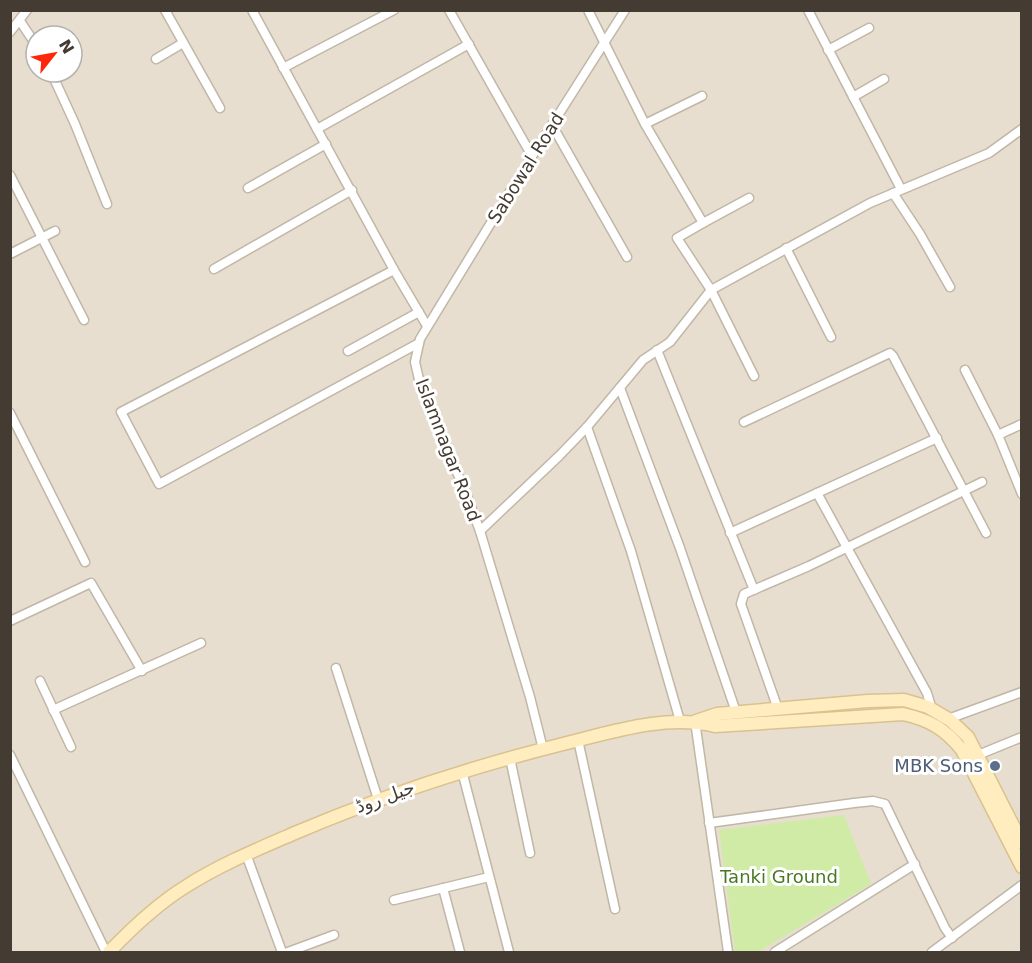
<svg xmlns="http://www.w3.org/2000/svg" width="1032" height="963" font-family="'DejaVu Sans',Cairo,sans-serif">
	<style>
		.residential { fill: #e7decf; fill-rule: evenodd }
		.green { fill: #cfeba6 }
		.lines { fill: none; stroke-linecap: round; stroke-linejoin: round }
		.minor-casing { stroke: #c1b7a7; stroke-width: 11 }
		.secondary-casing { stroke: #d9c28f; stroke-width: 15 }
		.minor { stroke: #fff; stroke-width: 8 }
		.secondary { stroke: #ffedbf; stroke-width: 12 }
		.service-dot { fill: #5c6f8a; stroke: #fff; stroke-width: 2 }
		.labels { text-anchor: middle; stroke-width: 6; stroke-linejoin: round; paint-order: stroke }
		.street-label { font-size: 18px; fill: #443c32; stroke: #fff }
		.service-label { font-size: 18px; fill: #4e5e75; stroke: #fff; text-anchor: end }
		.park-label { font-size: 18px; fill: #477922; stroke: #fff }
	</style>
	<rect width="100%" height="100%" fill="#f2ede2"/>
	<!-- residential -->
	<path class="residential" d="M10,11h1011v941h-1010zM36,36h36v36h-36z"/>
	<!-- green -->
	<polygon class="green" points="844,815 871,884 758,952 735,952 719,830"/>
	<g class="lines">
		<defs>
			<g id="minor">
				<polyline points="165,10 220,108"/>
				<polyline points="252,10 394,270 427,326"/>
				<polyline points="449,10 532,156"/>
				<polyline points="588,10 645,124 702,96"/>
				<polyline points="808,10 901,189"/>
				<polyline points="20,21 36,45"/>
				<polyline points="10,32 27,10"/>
				<polyline points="828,50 869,28"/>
				<polyline points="156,59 183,43"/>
				<polyline points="283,68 394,10"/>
				<polyline points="51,72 75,124 107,204"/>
				<polyline points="853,97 884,79"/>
				<polyline points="645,124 703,223 749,198"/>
				<polyline points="552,125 627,257"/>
				<polyline points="317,129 469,44"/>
				<polyline points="10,175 84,320"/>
				<polyline points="248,188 326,144"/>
				<polyline points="893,193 920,234 950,287"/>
				<polyline points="703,223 677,238 711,290 754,376"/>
				<polyline points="786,248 831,337"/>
				<polyline points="10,254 55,231"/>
				<polyline points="214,269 352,190"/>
				<polyline points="394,270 121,412 159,484 419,343"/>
				<polyline points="657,350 754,590"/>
				<polyline points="348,351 419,312"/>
				<polyline points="965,370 998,435 1022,494"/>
				<polyline points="620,388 680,548 736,712"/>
				<polyline points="10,413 85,562"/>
				<polyline points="744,422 890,353 893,356 986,533"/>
				<polyline points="587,427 631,551 680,721"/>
				<polyline points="998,435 1022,424"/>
				<polyline points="817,493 927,693 932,710"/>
				<polyline points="480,531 559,456 587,427 643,360 670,342 711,290 870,203 989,153 1022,129"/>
				<polyline points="730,533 937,438"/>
				<polyline points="10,621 91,583 142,671"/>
				<polyline points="336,668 378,799"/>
				<polyline points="40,681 71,747"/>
				<polyline points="778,709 741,604 744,594 809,566 982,482"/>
				<polyline points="53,710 201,643"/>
				<polyline points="948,719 1022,692"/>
				<polyline points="695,721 728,952"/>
				<polyline points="578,740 615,909"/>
				<polyline points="543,749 530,697 480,531 465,491 421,388 415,362 420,339 522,172 625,10"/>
				<polyline points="10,755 106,952"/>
				<polyline points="978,755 1022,737"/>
				<polyline points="510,758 530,853"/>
				<polyline points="462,771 509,952"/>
				<polyline points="709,823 854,803 873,801 885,804 945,928 952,938"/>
				<polyline points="246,854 282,952"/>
				<polyline points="443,888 460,952"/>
				<polyline points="394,900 489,877"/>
				<polyline points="288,952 334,935"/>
				<polyline points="775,952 915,864"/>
				<polyline points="932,952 1022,885"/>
			</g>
			<g id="secondary">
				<polyline points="696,721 717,714 868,701 904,700 928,707 950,720 968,737 1022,843"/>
				<path d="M109,952c23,-24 47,-47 76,-65 34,-22 73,-38 110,-54 87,-37 176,-66 268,-89 49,-12 102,-30 152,-18l188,-12c27,6 42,15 59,36l60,117"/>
			</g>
		</defs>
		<!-- minor casing -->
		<use href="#minor" class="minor-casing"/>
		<!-- secondary casing -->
		<use href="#secondary" class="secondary-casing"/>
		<!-- minor -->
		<use href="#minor" class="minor"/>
		<!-- secondary -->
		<use href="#secondary" class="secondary"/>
	</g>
	<!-- markers -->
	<circle class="service-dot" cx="995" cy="766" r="6"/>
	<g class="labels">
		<!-- street labels -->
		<g class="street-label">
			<text transform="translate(526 168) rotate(-58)" y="6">Sabowal Road</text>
			<text transform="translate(448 450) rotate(69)" y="6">Islamnagar Road</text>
			<text transform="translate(385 797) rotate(-20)" y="6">جیل روڈ</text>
		</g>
		<!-- service labels -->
		<g class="service-label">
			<text x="983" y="772">MBK Sons</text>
		</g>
		<!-- park labels -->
		<g class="park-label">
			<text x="779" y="883">Tanki Ground</text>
		</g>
	</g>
	<!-- border -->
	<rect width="1032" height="963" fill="none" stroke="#443c32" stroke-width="24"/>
	<!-- north arrow -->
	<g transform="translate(54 54) rotate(59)"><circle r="28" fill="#ffffff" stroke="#b4b1ad" stroke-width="1.5"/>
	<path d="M0-4.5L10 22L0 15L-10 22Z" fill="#ff260c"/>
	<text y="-9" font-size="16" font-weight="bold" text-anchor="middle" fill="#443c32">N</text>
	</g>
</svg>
